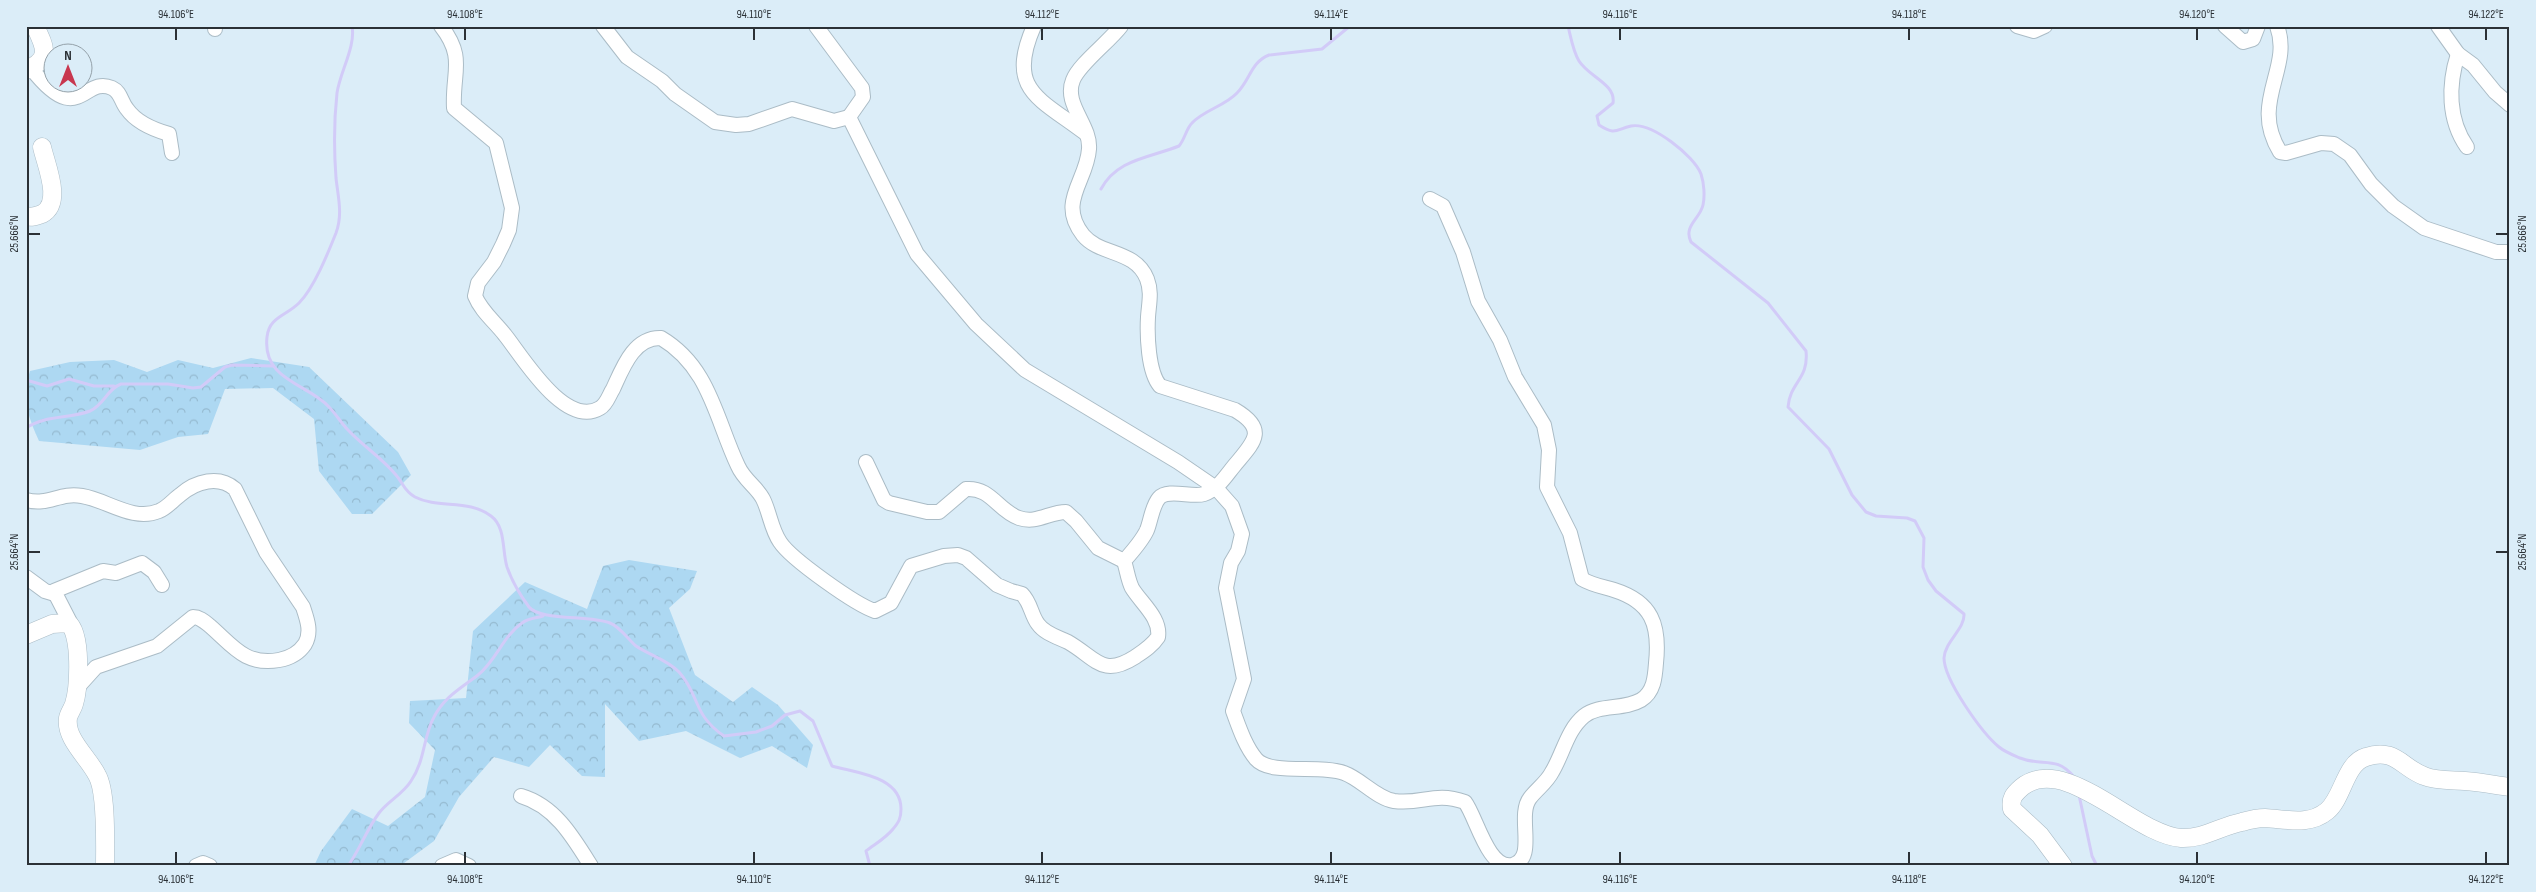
<svg xmlns="http://www.w3.org/2000/svg" width="2536" height="892" font-family="'Sofia Sans Condensed',sans-serif">
	<style>
		.forest { fill: url(#forest-crowns) }
		.lines { fill: none; stroke-linecap: round; stroke-linejoin: round }
		.stream { stroke: #d2cbf8; stroke-width: 3 }
		.minor-casing { stroke: #abbcc6; stroke-width: 16 }
		.major-casing { stroke: #abbcc6; stroke-width: 19 }
		.minor { stroke: #fff; stroke-width: 14 }
		.major { stroke: #fff; stroke-width: 18 }
		.ticks { fill: none; stroke: #2b3136; stroke-width: 2 }
		.neatline { fill: none; stroke: #2b3136; stroke-width: 2 }
		.ticks-label { font-size: 12px; text-anchor: middle; fill: #2b3136 }
	</style>
	<defs>
		<pattern id="forest-crowns" width="20" height="18" patternUnits="userSpaceOnUse" patternTransform="scale(1.25)"><rect width="20" height="18" fill="#add8f2"/><path d="M2 6a3 3 0 1 1 6 0M12 15a3 3 0 1 1 6 0" fill="none" stroke="#95bad0"/></pattern>
	</defs>
	<rect width="100%" height="100%" fill="#dbedf8"/>
	<!-- forest -->
	<g class="forest">
		<path d="M251,358l58,9 89,85 13,23 -39,39h-20l-33,-43 -5,-52 -41,-31 -48,1 -17,45 -30,3 -38,13 -101,-9c-11,-25 -18,-43 -9,-70l40,-9 44,-2 33,12 31,-12 35,8z"/>
		<polygon points="629,560 697,571 690,589 669,608 695,675 733,702 752,687 778,705 813,745 807,768 772,746 740,758 686,731 639,741 605,704 605,777 582,776 550,745 529,767 494,757 459,797 434,841 400,866 314,866 321,851 352,809 388,826 425,797 435,750 409,723 410,701 466,698 473,631 525,582 587,609 603,566"/>
	</g>
	<g class="lines">
		<!-- stream -->
		<g class="stream">
			<path d="M352,26c4,20 -12,46 -15,67 -3,27 -3,58 -1,85 2,19 7,36 0,55 -8,20 -22,55 -37,70 -13,13 -30,14 -32,34 -5,44 42,47 62,70 7,7 12,16 19,23 15,16 34,28 48,45 7,8 8,16 19,22 23,12 54,2 76,19 15,11 11,35 16,51 5,14 13,28 22,40 11,14 60,8 81,16 10,4 18,16 26,23 13,9 32,14 43,26 21,23 13,42 45,64l32,-4 16,-6 13,-11 15,-4 13,10 19,45c24,7 69,10 69,43 0,9 -2,13 -8,20 -7,9 -18,15 -27,22l4,15"/>
			<path d="M1568,26c3,12 5,25 11,35 10,16 37,23 34,42l-16,13 2,9c17,11 17,4 32,1 21,-4 63,30 70,48 3,9 4,22 2,31 -3,14 -20,21 -12,37l77,61 38,48c3,28 -16,31 -18,56l41,42 23,46 14,17 10,4 31,2 8,3 9,17 -1,29 5,13 8,11 28,23c1,15 -19,27 -20,44 0,22 38,75 55,89 6,5 14,8 21,11 23,9 36,-3 54,19"/>
			<path d="M1101,189c16,-30 48,-31 78,-43 6,-7 7,-17 13,-23 12,-13 33,-17 45,-30 13,-13 14,-31 32,-38l53,-6 28,-23"/>
			<polyline points="26,380 47,386 69,379 94,386 114,386"/>
			<path d="M26,428c19,-13 43,-9 64,-17 14,-6 17,-22 31,-27h47l25,4 8,-1 24,-20 7,-2 41,1"/>
			<polyline points="2079,795 2092,856 2097,866"/>
			<path d="M348,866c12,-17 19,-37 31,-53 9,-12 24,-19 32,-32 14,-20 12,-44 23,-64 10,-20 27,-29 44,-42 18,-14 25,-39 44,-52 6,-5 14,-5 21,-7"/>
		</g>
		<defs>
			<g id="minor">
				<polyline points="215,26 215,29"/>
				<path d="M441,26c25,32 11,46 13,82l42,35 16,65 -3,22 -6,14 -9,18 -16,21 -3,13c6,15 20,26 30,39 17,21 60,94 95,73 7,-4 9,-13 13,-19 10,-22 21,-52 48,-51 49,29 55,82 77,128 6,14 19,21 25,33 7,14 8,30 17,43 11,17 76,63 95,69l16,-8 20,-37 33,-10 14,-1 8,3 31,27 14,6 11,3c9,9 9,21 16,30 7,10 20,13 30,18 28,16 34,36 67,15 9,-6 17,-11 23,-20 3,-19 -17,-34 -26,-49 -4,-8 -5,-18 -8,-27 8,-9 18,-20 23,-31 4,-10 5,-24 12,-32 9,-10 33,0 45,-4 14,-5 21,-17 30,-28 19,-23 35,-36 1,-56l-75,-24c-12,-14 -13,-51 -12,-69 1,-14 4,-25 -1,-38 -12,-30 -47,-23 -64,-44 -26,-33 4,-54 6,-86 2,-24 -26,-45 -16,-69 6,-16 37,-39 48,-54"/>
				<polyline points="603,26 627,57 662,81 675,94 715,122 736,125 749,124 792,109 834,121 849,117"/>
				<path d="M816,26l46,62 1,9 -14,20 68,137 59,70 49,46 153,92 38,26 16,18 10,28 -4,17 -7,12 -5,25 18,91 -11,32c6,16 12,35 23,48 15,17 64,5 88,14 17,6 32,25 50,28 28,4 40,-10 71,1 11,14 23,68 47,63 26,-6 4,-49 18,-67 7,-9 17,-16 22,-26 11,-18 15,-42 32,-56 15,-12 40,-6 57,-16 13,-8 14,-23 15,-37 4,-38 -4,-61 -42,-73 -10,-3 -22,-5 -32,-11l-12,-46 -23,-46 2,-37 -5,-25 -29,-48 -15,-37 -22,-39 -15,-49 -20,-46 -13,-7"/>
				<path d="M1034,26c-28,64 5,72 51,107"/>
				<polyline points="2017,26 2034,31 2045,26"/>
				<polyline points="2225,26 2243,42 2253,39 2258,26"/>
				<path d="M2277,26c16,43 -28,76 3,126l6,1 35,-10 13,1 16,11 21,29 22,22 31,22 72,24h14"/>
				<polyline points="2438,26 2458,54 2473,65 2495,92 2510,105"/>
				<path d="M2458,54c-10,31 -10,66 9,93"/>
				<path d="M31,68c48,62 52,7 81,20 9,4 9,14 15,21 9,13 28,21 42,25l3,19"/>
				<path d="M866,462l18,38 5,3 38,9h12l27,-23c25,-2 32,22 53,29 18,6 30,-6 47,-6l10,9 22,27 26,13"/>
				<path d="M26,500c23,6 33,-8 56,-4 25,4 51,26 77,15 8,-3 14,-11 21,-16 16,-14 39,-20 55,-6l31,63 37,55c4,12 9,25 2,37 -6,9 -15,14 -26,16 -34,6 -46,-14 -69,-34 -5,-4 -10,-9 -17,-9l-36,29 -61,21 -19,21"/>
				<polyline points="26,577 45,591 55,594"/>
				<polyline points="72,626 54,591 103,571 116,573 142,563 154,572 162,585"/>
				<path d="M521,796c34,10 52,41 70,70"/>
				<polyline points="196,866 203,863 210,866"/>
				<polyline points="442,866 456,860 469,866"/>
			</g>
			<g id="major">
				<path d="M26,70c26,-11 19,-23 9,-44"/>
				<path d="M26,216c6,2 10,0 16,-2 21,-11 4,-49 0,-67"/>
				<path d="M26,635l26,-11 16,-1c14,10 11,65 6,81 -1,4 -5,9 -6,14 -3,21 20,39 29,57 10,17 8,70 8,91"/>
				<path d="M2063,866l-23,-31 -28,-26c-2,-11 2,-15 10,-22 44,-34 113,48 159,51 23,1 40,-12 61,-16 7,-2 16,-4 23,-4 21,1 44,8 62,-7 16,-13 18,-48 39,-54 29,-10 36,11 58,19 12,5 27,4 41,5 15,1 30,4 45,6"/>
			</g>
		</defs>
		<!-- minor casing -->
		<use href="#minor" class="minor-casing"/>
		<!-- major casing -->
		<use href="#major" class="major-casing"/>
		<!-- minor -->
		<use href="#minor" class="minor"/>
		<!-- major -->
		<use href="#major" class="major"/>
	</g>
	<!-- ticks -->
	<path class="ticks" d="M176,28v12M465,28v12M754,28v12M1042,28v12M1331,28v12M1620,28v12M1909,28v12M2197,28v12M2486,28v12M28,234h12M2496,234h12M28,552h12M2496,552h12M176,852v12M465,852v12M754,852v12M1042,852v12M1331,852v12M1620,852v12M1909,852v12M2197,852v12M2486,852v12"/>
	<!-- border -->
	<rect width="2536" height="892" fill="none" stroke="#dbedf8" stroke-width="55"/>
	<!-- north arrow -->
	<g transform="translate(68 68)"><circle r="24" fill="#dbedf8" stroke="#95a2aa"/>
	<path d="M0-4L9 19L0 12L-9 19Z" fill="#c8374f"/>
	<text y="-8" font-size="14" font-weight="bold" text-anchor="middle" fill="#2b3136">N</text>
	</g>
	<rect x="28" y="28" width="2480" height="836" class="neatline"/>
	<g class="ticks-label">
		<text x="176" y="18">94.106°E</text>
		<text x="465" y="18">94.108°E</text>
		<text x="754" y="18">94.110°E</text>
		<text x="1042" y="18">94.112°E</text>
		<text x="1331" y="18">94.114°E</text>
		<text x="1620" y="18">94.116°E</text>
		<text x="1909" y="18">94.118°E</text>
		<text x="2197" y="18">94.120°E</text>
		<text x="2486" y="18">94.122°E</text>
		<text transform="translate(14 234) rotate(-90)" y="4">25.666°N</text>
		<text transform="translate(2522 234) rotate(-90)" y="4">25.666°N</text>
		<text transform="translate(14 552) rotate(-90)" y="4">25.664°N</text>
		<text transform="translate(2522 552) rotate(-90)" y="4">25.664°N</text>
		<text x="176" y="883">94.106°E</text>
		<text x="465" y="883">94.108°E</text>
		<text x="754" y="883">94.110°E</text>
		<text x="1042" y="883">94.112°E</text>
		<text x="1331" y="883">94.114°E</text>
		<text x="1620" y="883">94.116°E</text>
		<text x="1909" y="883">94.118°E</text>
		<text x="2197" y="883">94.120°E</text>
		<text x="2486" y="883">94.122°E</text>
	</g>
</svg>
